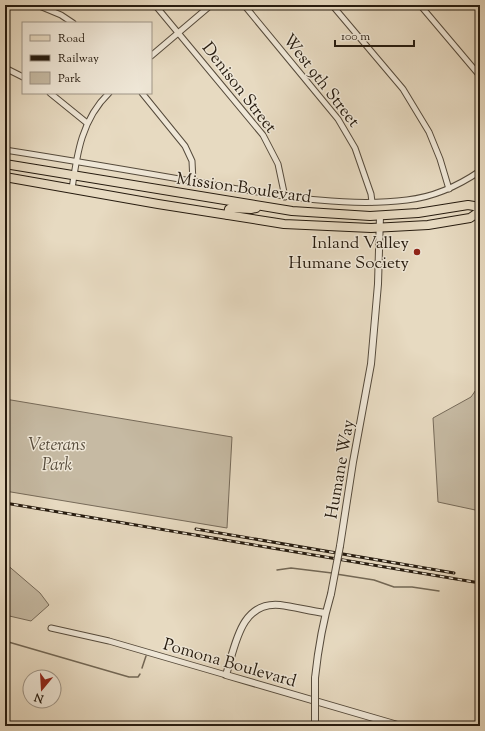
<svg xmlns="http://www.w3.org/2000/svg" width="485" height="731" font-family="'Sorts Mill Goudy',serif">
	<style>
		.green { fill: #c6baa3; stroke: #766a59 }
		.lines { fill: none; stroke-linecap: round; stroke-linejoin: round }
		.stream { stroke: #726755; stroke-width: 1.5 }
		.minor-casing { stroke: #564b3c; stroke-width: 7 }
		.tertiary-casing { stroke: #564b3c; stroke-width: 8 }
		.primary-casing { stroke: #261b0f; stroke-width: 10 }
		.minor { stroke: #efe7d7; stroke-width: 5 }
		.tertiary { stroke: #efe7d7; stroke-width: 6 }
		.primary { stroke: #e7dac1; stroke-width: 8 }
		.rail-casing { stroke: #261b0f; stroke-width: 3 }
		.rail { stroke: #efe7d7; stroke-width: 1.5; stroke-dasharray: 4.5; stroke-linecap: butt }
		.tertiary-bridge-casing { stroke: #564b3c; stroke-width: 8; stroke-linecap: butt }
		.tertiary-bridge { stroke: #efe7d7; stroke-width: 6 }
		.poi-dot { fill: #8f2418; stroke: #efe7d7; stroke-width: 1.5 }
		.labels { text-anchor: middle; stroke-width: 3; stroke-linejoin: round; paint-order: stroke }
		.street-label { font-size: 17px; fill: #261b0f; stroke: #efe7d7 }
		.poi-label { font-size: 17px; fill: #261b0f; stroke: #efe7d7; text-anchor: end }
		.park-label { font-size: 17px; font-style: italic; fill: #564b3b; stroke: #efe7d7 }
	</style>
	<rect width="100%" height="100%" fill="#e7dac1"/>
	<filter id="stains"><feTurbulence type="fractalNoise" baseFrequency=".005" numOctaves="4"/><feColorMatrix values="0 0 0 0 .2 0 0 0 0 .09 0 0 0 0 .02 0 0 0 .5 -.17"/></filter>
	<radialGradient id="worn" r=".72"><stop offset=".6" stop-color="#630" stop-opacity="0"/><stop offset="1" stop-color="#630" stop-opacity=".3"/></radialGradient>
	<!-- green -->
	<g class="green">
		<polygon points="480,384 480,511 438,502 433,418 471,397"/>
		<polygon points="5,399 232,437 227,528 5,491"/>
		<polygon points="5,563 40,593 49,605 31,621 5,615"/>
	</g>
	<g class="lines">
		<!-- stream -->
		<g class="stream">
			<polyline points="277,570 291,568 332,573"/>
			<polyline points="336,574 374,580 394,587 412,587 439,591"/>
			<polyline points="5,641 129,677 138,677 140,674"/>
			<polyline points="142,668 146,656"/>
		</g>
		<defs>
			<g id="minor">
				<polyline points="37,5 61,15 73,23"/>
				<polyline points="155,5 263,135 278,164 285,197"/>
				<polyline points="244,5 338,119 355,148 371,194 372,202"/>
				<polyline points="332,5 403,89 429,132 440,159 449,189"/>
				<polyline points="420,5 480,76"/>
				<polyline points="151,56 211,5"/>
				<polyline points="5,68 23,77"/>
				<polyline points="50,93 87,123"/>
				<polyline points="142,93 185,146 192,161 193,182"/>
				<path d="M5,150c70,11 140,23 209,35 62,10 131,23 193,15 27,-3 51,-14 73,-29"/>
				<path d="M72,189c5,-36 10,-70 37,-96"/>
				<polyline points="51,628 109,641 226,675"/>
			</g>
			<g id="tertiary">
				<polyline points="340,546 353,462 371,364 378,284 380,216"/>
				<path d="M325,613c-15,-2 -30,-6 -45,-8 -40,-4 -45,42 -54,70l175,51"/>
				<path d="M315,678c3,-28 8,-57 16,-84"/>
			</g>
			<g id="primary">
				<polyline points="5,164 292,211 370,216 418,213 468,205 480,207"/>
				<polyline points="5,177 158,204 284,224 371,228 391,227 428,225 470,218 480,211"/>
				<polyline points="228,215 229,209 231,208 251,209 256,208"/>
			</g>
		</defs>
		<!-- minor casing -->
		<use href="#minor" class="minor-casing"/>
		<!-- tertiary casing -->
		<use href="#tertiary" class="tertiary-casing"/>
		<!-- primary casing -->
		<use href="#primary" class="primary-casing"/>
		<!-- minor -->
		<use href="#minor" class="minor"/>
		<!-- tertiary -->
		<use href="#tertiary" class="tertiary"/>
		<!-- primary -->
		<use href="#primary" class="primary"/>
		<defs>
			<g id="rail">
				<polyline points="5,503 480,583"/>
				<polyline points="196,529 454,573"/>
			</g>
		</defs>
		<!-- rail casing -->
		<use href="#rail" class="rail-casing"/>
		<!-- rail -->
		<use href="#rail" class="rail"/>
		<defs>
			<g id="tertiary-bridge">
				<polyline points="331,594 340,546"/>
				<polyline points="315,726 315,678"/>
			</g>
		</defs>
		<!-- tertiary-bridge casing -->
		<use href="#tertiary-bridge" class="tertiary-bridge-casing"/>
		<!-- tertiary-bridge -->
		<use href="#tertiary-bridge" class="tertiary-bridge"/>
	</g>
	<!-- markers -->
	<circle class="poi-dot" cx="417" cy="252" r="4"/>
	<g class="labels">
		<!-- street labels -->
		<g class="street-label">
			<text transform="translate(322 80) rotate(52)" y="6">West 9th Street</text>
			<text transform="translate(240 87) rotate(52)" y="6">Denison Street</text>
			<text transform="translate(244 187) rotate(8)" y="6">Mission Boulevard</text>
			<text transform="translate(339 469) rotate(-80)" y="6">Humane Way</text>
			<text transform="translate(230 662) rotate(16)" y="6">Pomona Boulevard</text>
		</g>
		<!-- poi labels -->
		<g class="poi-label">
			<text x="409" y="248">Inland Valley<tspan x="409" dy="20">Humane Society</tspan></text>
		</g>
		<!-- park labels -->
		<g class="park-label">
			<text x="57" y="450">Veterans<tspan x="57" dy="20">Park</tspan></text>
		</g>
	</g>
	<!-- margin -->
	<rect width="485" height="731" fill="none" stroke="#e7dac1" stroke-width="20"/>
	<rect x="6" y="6" width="473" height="719" fill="none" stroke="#261b0f" stroke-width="2"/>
	<rect x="10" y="10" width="465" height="711" fill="none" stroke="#261b0f"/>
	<!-- legend -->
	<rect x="22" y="22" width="130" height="72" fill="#efe7d7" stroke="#9f9587"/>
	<rect x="30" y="35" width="20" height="6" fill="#e7dac1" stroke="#9f9587"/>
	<text x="58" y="42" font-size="12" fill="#261b0f">Road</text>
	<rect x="30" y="55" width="20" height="6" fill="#261b0f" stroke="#9f9587"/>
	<text x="58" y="62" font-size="12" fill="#261b0f">Railway</text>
	<rect x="30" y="72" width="20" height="12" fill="#c6baa3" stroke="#9f9587"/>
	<text x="58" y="82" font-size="12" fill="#261b0f">Park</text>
	<!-- north arrow -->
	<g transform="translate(42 689) rotate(198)"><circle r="19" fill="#efe7d7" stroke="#9f9587"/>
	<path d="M0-3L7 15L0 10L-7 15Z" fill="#8f2418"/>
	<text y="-6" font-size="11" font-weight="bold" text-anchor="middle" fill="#261b0f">N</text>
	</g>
	<!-- scale -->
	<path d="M335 40v6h79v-6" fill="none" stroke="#261b0f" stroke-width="2"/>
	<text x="341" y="40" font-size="12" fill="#261b0f" stroke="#efe7d7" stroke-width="3" paint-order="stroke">100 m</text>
	<rect width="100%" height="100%" filter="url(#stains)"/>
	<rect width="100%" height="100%" fill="url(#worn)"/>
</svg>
